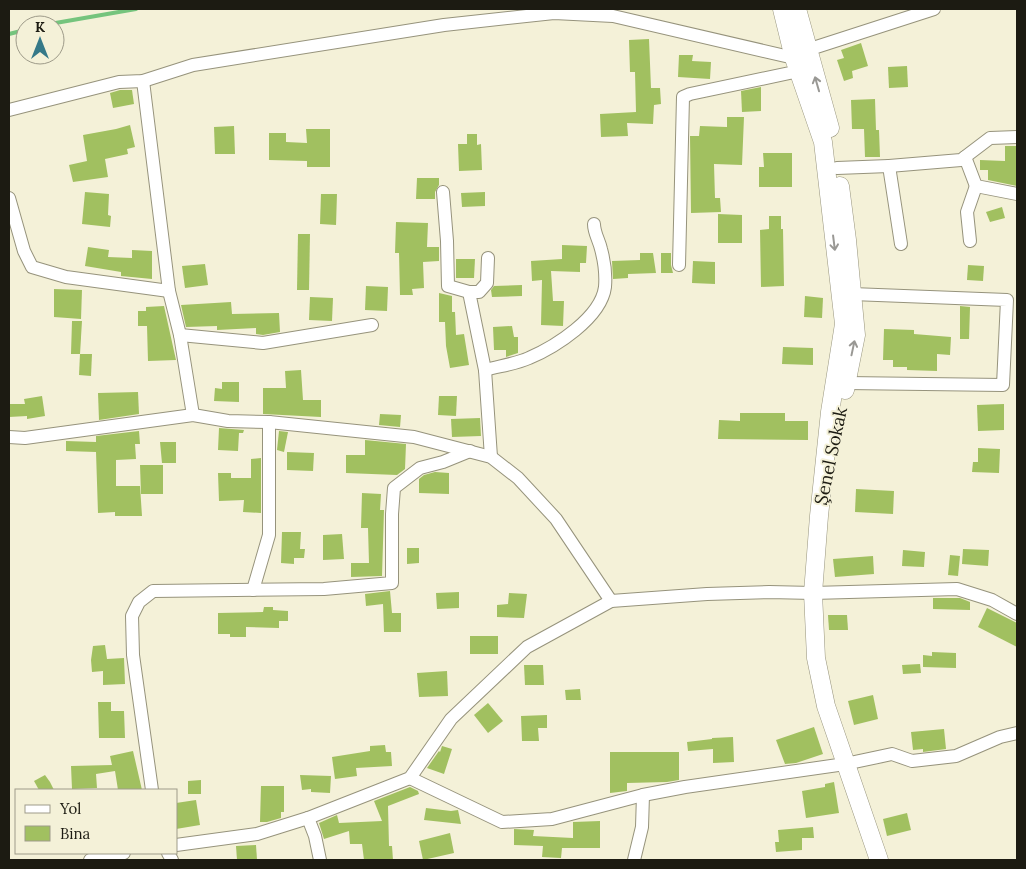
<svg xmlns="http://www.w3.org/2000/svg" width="1026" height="869" font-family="Lora,serif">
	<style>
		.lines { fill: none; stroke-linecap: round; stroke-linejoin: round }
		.stream { stroke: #75c47d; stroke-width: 4 }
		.building { fill: #a1c060 }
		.street-casing { stroke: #96937c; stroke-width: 14 }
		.secondary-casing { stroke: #96937c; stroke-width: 19 }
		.street { stroke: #fff; stroke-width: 12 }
		.secondary { stroke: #fff; stroke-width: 18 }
		.oneway { stroke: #999894 }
		.labels { text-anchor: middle; stroke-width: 4; stroke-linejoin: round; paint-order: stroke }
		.street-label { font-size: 18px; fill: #1c1b12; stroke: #f4f1d8 }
	</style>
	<rect width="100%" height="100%" fill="#f4f1d8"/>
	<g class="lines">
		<!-- stream -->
		<g class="stream">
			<polyline points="44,25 136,9"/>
			<polyline points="9,34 25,30"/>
		</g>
	</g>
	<!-- building -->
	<g class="building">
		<polygon points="649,39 651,88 660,88 661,104 654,105 653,124 627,123 628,136 601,137 600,114 636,112 635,72 630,72 629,40"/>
		<polygon points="861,43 868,66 852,71 853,78 844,81 837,60 844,58 841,50"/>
		<polygon points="679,55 693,55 692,61 711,62 710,79 678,77"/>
		<polygon points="907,66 908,87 889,88 888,67"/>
		<polygon points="761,87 761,111 742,112 741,91"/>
		<polygon points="120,90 132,90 134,104 113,108 110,93"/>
		<polygon points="875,99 876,130 879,130 880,157 865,157 864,129 852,129 851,100"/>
		<polygon points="727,117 744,117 742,165 714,164 715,198 720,198 721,212 691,213 690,136 699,136 700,126 727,127"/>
		<polygon points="130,125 135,147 127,149 128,154 105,159 108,177 73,182 69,165 87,161 83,135 116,129"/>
		<polygon points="234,126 235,154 215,154 214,127"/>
		<polygon points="306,129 330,129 330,167 307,167 307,161 269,160 269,133 286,133 286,142 307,143"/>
		<polygon points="467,134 477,134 477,145 481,144 482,170 459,171 458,144 467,144"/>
		<polygon points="1005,146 1017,146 1017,186 988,180 988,170 980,170 980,160 1005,161"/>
		<polygon points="763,153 792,153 792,187 759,187 759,167 764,167"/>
		<polygon points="417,178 439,178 439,185 435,192 435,199 416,199"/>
		<polygon points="85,192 109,194 108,215 111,216 110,227 82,224"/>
		<polygon points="485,192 485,206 462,207 461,193"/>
		<polygon points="321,194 337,194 336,225 320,224"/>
		<polygon points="1002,207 1005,218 990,222 986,212"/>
		<polygon points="718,214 742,215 742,243 718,243"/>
		<polygon points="769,216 781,216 781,229 783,229 784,286 761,287 760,230 769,229"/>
		<polygon points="396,222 428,223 427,247 439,247 439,261 423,262 424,288 412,289 413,295 400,295 399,253 395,253"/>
		<polygon points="298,234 310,234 309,290 297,290"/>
		<polygon points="562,245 587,246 586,263 580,263 580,272 551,271 553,301 564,301 563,326 541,325 542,280 532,281 531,261 562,259"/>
		<polygon points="88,247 109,250 108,257 132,258 132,250 152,251 152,279 121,276 121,272 85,266"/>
		<polygon points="640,253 653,253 656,273 628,274 628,278 613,279 612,261 640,260"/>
		<polygon points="661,253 671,253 671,265 673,273 661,273"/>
		<polygon points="456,259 475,259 474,278 456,278"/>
		<polygon points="693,261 715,262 715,284 692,283"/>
		<polygon points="205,264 208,285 185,288 182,266"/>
		<polygon points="968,265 984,266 983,281 967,280"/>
		<polygon points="522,285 522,296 492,297 491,290 494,286"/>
		<polygon points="366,286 388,287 387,311 365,310"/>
		<polygon points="54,289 82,290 81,319 54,317"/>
		<polygon points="439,293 452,296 452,312 455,312 456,335 464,334 469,365 450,368 446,346 445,322 439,322"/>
		<polygon points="805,296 823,298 822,318 804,317"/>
		<polygon points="310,297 333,298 332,321 309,320"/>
		<polygon points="231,302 232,314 279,313 280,332 263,335 256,334 256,328 217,330 217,326 186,327 181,305"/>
		<polygon points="164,306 176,360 148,361 147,326 138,326 138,311 146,311 146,307"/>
		<polygon points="960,306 970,307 969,339 960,339"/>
		<polygon points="72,321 82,321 80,354 71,354"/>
		<polygon points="512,326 514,337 518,337 518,353 506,357 506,350 494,350 493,327"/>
		<polygon points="884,329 914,330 914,334 951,337 950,355 937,354 937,371 907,370 907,367 893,367 893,360 883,360"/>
		<polygon points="783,347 813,348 813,365 782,364"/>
		<polygon points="80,354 92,354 91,376 79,375"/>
		<polygon points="301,370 303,400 321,400 321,417 263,414 263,388 286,388 285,371"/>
		<polygon points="222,382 239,382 239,402 214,401 215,388 222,389"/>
		<polygon points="138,392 139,414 99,420 98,393"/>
		<polygon points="42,396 45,416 27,419 27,416 9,417 9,404 25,404 24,399"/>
		<polygon points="439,396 457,396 456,416 438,415"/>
		<polygon points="1004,404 1004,430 978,431 977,405"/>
		<polygon points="740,413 785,413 785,421 808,421 808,440 718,439 719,420 740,421"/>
		<polygon points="380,414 401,415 400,427 379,425"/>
		<polygon points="480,418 481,436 452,437 451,419"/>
		<polygon points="219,428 244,430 243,433 239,433 238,451 218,450"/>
		<polygon points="139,431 140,444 135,444 136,459 116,460 116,486 140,486 142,516 115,516 115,512 98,513 96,452 66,451 66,441 96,442 96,436"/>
		<polygon points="279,431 288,432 284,452 277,450"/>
		<polygon points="365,440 406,444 405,469 397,475 346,473 346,455 365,455"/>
		<polygon points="160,442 176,442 176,463 162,463"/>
		<polygon points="978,448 1000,449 999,473 972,472 973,462 978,462"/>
		<polygon points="287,452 314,453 313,471 287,470"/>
		<polygon points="261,458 261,513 243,512 244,500 219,501 218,473 231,473 231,478 251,478 251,459"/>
		<polygon points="140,465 163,465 163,494 141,494"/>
		<polygon points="435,472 449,473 449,494 419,493 419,479 424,475"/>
		<polygon points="856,489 894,491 893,514 855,512"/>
		<polygon points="362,493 381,494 380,510 384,510 382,576 351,577 351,563 369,563 368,528 361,528"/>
		<polygon points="282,532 301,532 300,549 305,549 304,558 294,558 294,564 281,563"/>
		<polygon points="342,534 344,559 323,560 323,535"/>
		<polygon points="407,548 419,548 419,563 407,564"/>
		<polygon points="963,549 989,550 988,566 962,564"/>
		<polygon points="903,550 925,552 924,567 902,566"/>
		<polygon points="950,555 960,556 958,576 948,575"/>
		<polygon points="873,556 874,574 835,577 833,559"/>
		<polygon points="390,591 392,613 401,613 401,632 384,632 383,604 366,606 365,594"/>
		<polygon points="459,592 459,608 437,609 436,593"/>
		<polygon points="509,593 527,594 524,618 497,617 497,605 508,604"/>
		<polygon points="933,598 960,598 970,602 970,610 933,609"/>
		<polygon points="264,607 273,607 273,610 288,611 288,621 279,621 279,628 246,627 246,637 230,637 230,634 218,634 218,613 263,612"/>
		<polygon points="987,608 1017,623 1017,647 978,627"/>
		<polygon points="828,615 847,615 848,630 829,630"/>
		<rect x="470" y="636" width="28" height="18"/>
		<polygon points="105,645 107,659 124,658 125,684 103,685 103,671 92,672 91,660 93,646"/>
		<polygon points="932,652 956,653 956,668 923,667 923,655 932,656"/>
		<polygon points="920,664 921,673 903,674 902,665"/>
		<polygon points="524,665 543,665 544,685 525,685"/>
		<polygon points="447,671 448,696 419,697 417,673"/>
		<polygon points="580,689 581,700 566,700 565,690"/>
		<polygon points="873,695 878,719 854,725 848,701"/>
		<polygon points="98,702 111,702 111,711 124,711 125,738 99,738"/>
		<polygon points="488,703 503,721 488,733 474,715"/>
		<polygon points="547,715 547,728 538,728 539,741 522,741 521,716"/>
		<polygon points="814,727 823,754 796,763 785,764 776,740"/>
		<polygon points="944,729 946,749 923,752 923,749 913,750 911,732"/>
		<polygon points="733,737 734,762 713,763 713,749 688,751 687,742 712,739 712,738"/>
		<polygon points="385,745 386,752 391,752 392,766 356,768 357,776 335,779 332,757 370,751 370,746"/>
		<polygon points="442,746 452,749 444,774 427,768 439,751 440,752"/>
		<polygon points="133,751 142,790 118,790 115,771 96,774 97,788 72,789 71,766 112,765 110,756"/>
		<polygon points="610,752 679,752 679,780 667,782 627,783 627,791 610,793"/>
		<polygon points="45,775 50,782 54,790 39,790 34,781"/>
		<polygon points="300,775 331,776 330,793 311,792 311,789 302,790"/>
		<polygon points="201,780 201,794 188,794 188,781"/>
		<polygon points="834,782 839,813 806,818 802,791 825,787 825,784"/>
		<polygon points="261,786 284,786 284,812 281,812 281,818 267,822 260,822"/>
		<polygon points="410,787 418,791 419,794 388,806 389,846 392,846 393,860 364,860 362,844 350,844 349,831 324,839 319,823 337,815 339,823 382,821 374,801"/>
		<polygon points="196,800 200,825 176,829 176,803"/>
		<polygon points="426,808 451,811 458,810 461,824 424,820"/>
		<polygon points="907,813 911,830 887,836 883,819"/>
		<polygon points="600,821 600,848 562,848 561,858 542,857 543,846 514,845 514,829 534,830 533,836 573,838 573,822"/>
		<polygon points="813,827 814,838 802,838 802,850 776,852 775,842 779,842 778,830"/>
		<polygon points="450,833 454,853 423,860 419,841"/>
		<polygon points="256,845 257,860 237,860 236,846"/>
	</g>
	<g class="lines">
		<defs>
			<g id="street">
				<polyline points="807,50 934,9"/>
				<polyline points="143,81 169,291 180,335 193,415"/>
				<polyline points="9,110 119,82 143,81 193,65 444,25 554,13 613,16 794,58"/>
				<polyline points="965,157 976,186 1017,194"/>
				<polyline points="889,166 961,160 990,138 1017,137"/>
				<polyline points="837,168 889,166 901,244"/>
				<polyline points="443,192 447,241 448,286 469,292 479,292 487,283 488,258"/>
				<polyline points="9,198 24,251 32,267 66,277 169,291"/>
				<polyline points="970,241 967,212 976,186"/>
				<polyline points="679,265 683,97 690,94 799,71"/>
				<polyline points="469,292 485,370 491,457"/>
				<polyline points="180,335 263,343 372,325"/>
				<path d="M485,370c14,-4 31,-6 44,-12 26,-11 72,-40 76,-71 1,-12 -1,-27 -4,-38 -2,-9 -7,-16 -7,-25"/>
				<polyline points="846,383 1003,385 1007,300 852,294"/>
				<polyline points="9,437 25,438 193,415 228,421 269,422 414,437 491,457 518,478 556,519 611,601"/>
				<polyline points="253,590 269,535 269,422"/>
				<polyline points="410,778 502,822 552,819 643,795 685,787 845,764 892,754 912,761 956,756 1000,737 1017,733"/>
				<polyline points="152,790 133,655 132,616 139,602 153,591 324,589 392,583 392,514 394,488 420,468 443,462 470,451"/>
				<polyline points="308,818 315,836 320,860"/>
				<polyline points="176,845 257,834 308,818 410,778 451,719 527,647 611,601 707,594 769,592 813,593 957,589 992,600 1017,614"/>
				<polyline points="168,853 172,860"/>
				<polyline points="90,860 124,853"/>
				<polyline points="634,860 642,827 643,795"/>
			</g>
			<g id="secondary">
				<polyline points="782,9 794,58 823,142 844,324 830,412 819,516 813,593 816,658 826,706 879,860"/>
				<polyline points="797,9 830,128"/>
				<polyline points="840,186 847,240 856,335 845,390"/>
			</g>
		</defs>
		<!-- street casing -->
		<use href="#street" class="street-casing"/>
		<!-- secondary casing -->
		<use href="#secondary" class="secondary-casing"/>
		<!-- street -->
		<use href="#street" class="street"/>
		<!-- secondary -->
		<use href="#secondary" class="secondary"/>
	</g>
	<!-- one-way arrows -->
	<defs><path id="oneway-shaft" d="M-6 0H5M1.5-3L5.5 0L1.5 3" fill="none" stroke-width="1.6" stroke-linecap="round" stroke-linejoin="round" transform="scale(1.25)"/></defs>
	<g class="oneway">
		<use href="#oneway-shaft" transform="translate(817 84) rotate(-106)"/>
		<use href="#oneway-shaft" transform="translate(834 243) rotate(83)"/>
		<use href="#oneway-shaft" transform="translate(853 348) rotate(-78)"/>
	</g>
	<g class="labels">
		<!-- street labels -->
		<g class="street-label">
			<text transform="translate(831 456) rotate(-78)" y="6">Şenel Sokak</text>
		</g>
	</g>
	<!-- border -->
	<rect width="1026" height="869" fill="none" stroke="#1c1b12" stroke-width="20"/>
	<!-- legend -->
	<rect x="15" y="789" width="162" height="65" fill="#f4f1d8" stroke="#9e9b89"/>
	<rect x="25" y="805" width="25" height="8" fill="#ffffff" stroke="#9e9b89"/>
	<text x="60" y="814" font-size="15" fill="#1c1b12">Yol</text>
	<rect x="25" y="826" width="25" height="15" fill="#a1c060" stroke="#9e9b89"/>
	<text x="60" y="839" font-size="15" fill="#1c1b12">Bina</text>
	<!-- north arrow -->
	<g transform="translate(40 40)"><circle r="24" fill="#f4f1d8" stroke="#9e9b89"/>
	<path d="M0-4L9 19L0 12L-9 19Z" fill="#357988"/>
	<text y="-8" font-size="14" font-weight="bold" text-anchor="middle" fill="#1c1b12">K</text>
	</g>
</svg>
